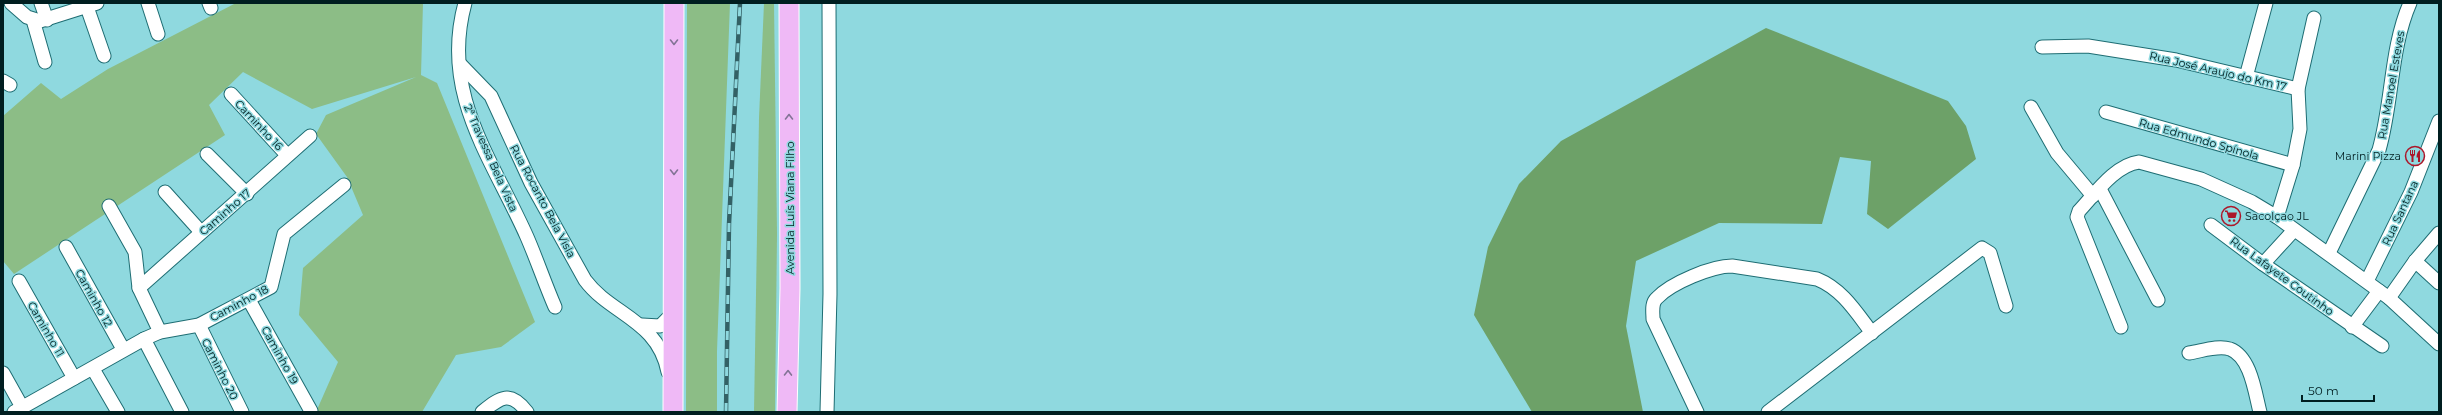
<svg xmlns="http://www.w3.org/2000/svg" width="2442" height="415" font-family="Montserrat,sans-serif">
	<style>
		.green { fill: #8cbd86 }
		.forest { fill: #6da168 }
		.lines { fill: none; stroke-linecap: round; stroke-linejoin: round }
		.minor-casing { stroke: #1e6d73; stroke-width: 15 }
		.highway-casing { stroke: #fff; stroke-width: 21 }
		.minor { stroke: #fff; stroke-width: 13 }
		.highway { stroke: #efb9f6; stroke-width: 19 }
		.rail-casing { stroke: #336165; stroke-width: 4.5 }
		.rail { stroke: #8fd9df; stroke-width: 3; stroke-dasharray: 9; stroke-linecap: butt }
		.oneway { stroke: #837396 }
		.labels { text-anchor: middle; stroke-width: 3; stroke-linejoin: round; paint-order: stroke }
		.street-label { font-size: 11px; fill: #001e20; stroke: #8fd9df }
		.poi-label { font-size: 11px; fill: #001e20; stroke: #8fd9df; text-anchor: end }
	</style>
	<rect width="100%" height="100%" fill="#8fd9df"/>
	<!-- green -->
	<g class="green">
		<polygon points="236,3 423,3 421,75 437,83 535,322 501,347 456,355 422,412 316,412 338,362 299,315 303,268 363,215 347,177 316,134 326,115 416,77 312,109 243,72 209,105 225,135 14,274 3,261 3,116 41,83 61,99 108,69"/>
		<polygon points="687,3 730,3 717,351 717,412 686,412"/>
		<polygon points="764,3 774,3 777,234 775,412 754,412 759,118"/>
	</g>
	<!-- forest -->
	<polygon class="forest" points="1766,28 1948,101 1966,126 1976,159 1888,229 1867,214 1871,161 1840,157 1822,224 1719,223 1636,261 1626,326 1643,412 1532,412 1474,315 1488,247 1519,184 1561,141"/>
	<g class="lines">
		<defs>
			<g id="minor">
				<polyline points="11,3 27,17 40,21 97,3"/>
				<polyline points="41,3 47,20"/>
				<polyline points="148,3 158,34"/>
				<polyline points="209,3 211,8"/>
				<path d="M465,3c-25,91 27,155 62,234 10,23 18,47 28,70"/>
				<polyline points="87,7 104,56"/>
				<polyline points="33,20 45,62"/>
				<polyline points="2042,47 2088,46 2176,60 2298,89"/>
				<path d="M460,64l31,32 40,87 54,97c26,35 73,40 83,92"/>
				<polyline points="2246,77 2266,3"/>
				<polyline points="3,81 10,85"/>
				<polyline points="231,94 287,155"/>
				<polyline points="2031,107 2057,153 2093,196"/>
				<polyline points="2106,112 2293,165"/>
				<polyline points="207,154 247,194"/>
				<polyline points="2100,189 2158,300"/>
				<polyline points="165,192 201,232"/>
				<polyline points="109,206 135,252 139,288 160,332"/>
				<polyline points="2277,217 2293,165 2300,129 2298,89 2314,18"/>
				<polyline points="2211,225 2263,264 2382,346"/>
				<polyline points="66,247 123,349"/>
				<path d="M2329,253l50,-103c14,-49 11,-101 31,-147"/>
				<polyline points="2415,261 2439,283"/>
				<polyline points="2263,264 2294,230"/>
				<polyline points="19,281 74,378"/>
				<polyline points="2367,281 2411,192 2439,121"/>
				<polyline points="139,288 310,136"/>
				<polyline points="2389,298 2415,261 2439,233"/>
				<polyline points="249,300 311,411"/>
				<polyline points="199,325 242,412"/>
				<polyline points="642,325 660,326 674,312"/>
				<path d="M2121,327l-44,-110 2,-6c16,-17 36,-46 60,-49l62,17 51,23 25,15 112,81 50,46"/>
				<polyline points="2352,327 2379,291"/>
				<polyline points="144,339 182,412"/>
				<path d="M2189,353c13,-2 29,-8 41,-4 21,8 25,44 30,63"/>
				<polyline points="93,369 118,412"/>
				<polyline points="3,373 22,407"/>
				<polyline points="14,412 144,339 160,332 199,325 271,287 284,234 344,185"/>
				<path d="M482,412c19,-15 28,-22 45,0"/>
				<polyline points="827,412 830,294 829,3"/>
				<path d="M1697,412l-44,-93c0,-7 -2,-16 4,-21 14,-15 55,-32 75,-32l85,13c25,10 39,33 55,54"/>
				<polyline points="1768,412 1982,248 1990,253 2006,306"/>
			</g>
			<g id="highway">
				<polyline points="673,412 674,3"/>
				<polyline points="787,412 790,288 789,3"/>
			</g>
		</defs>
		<!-- minor casing -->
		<use href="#minor" class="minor-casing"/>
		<!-- highway casing -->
		<use href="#highway" class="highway-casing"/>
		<!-- minor -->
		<use href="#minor" class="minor"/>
		<!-- highway -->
		<use href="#highway" class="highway"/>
		<defs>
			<polyline id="rail" points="726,412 729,224 740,3"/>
		</defs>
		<!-- rail casing -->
		<use href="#rail" class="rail-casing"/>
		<!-- rail -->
		<use href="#rail" class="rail"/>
	</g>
	<!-- one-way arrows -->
	<defs><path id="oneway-chevron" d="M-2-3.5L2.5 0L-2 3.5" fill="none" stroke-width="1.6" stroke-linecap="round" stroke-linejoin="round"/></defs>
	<g class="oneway">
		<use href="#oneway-chevron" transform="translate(674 42) rotate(90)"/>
		<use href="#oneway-chevron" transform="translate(789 117) rotate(-90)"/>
		<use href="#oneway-chevron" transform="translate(674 172) rotate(90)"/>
		<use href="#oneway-chevron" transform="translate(788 373) rotate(-89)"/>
	</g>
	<!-- icons -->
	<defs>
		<symbol id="restaurant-ring" viewBox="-11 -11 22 22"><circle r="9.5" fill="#8fd9df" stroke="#ac172a" stroke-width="1.5"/><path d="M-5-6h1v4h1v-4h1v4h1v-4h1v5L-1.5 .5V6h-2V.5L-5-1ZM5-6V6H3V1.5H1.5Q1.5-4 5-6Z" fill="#ac172a"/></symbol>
		<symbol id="supermarket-ring" viewBox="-11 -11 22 22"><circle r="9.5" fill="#8fd9df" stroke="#ac172a" stroke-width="1.5"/><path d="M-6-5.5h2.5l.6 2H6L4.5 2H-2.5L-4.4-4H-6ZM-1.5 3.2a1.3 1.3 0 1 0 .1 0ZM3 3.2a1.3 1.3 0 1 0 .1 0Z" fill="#ac172a"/></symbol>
	</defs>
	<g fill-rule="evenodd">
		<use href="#restaurant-ring" x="2404" y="145" width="22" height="22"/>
		<use href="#supermarket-ring" x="2220" y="205" width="22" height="22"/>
	</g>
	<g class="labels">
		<!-- street labels -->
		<g class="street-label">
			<text transform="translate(2218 71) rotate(13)" y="4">Rua José Araujo do Km 17</text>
			<text transform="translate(2391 85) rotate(-80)" y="4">Rua Manoel Esteves</text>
			<text transform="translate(259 125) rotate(47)" y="4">Caminho 16</text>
			<text transform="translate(2199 139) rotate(16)" y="4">Rua Edmundo Spínola</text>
			<text transform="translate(491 158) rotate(66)" y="4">2ª Travessa Bela Vista</text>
			<text transform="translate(543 201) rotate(62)" y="4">Rua Rocanto Bela Visla</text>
			<text transform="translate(790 208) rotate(-90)" y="4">Avenida Luís Viana Filho</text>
			<text transform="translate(225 212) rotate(-41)" y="4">Caminho 17</text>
			<text transform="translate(2400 213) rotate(-65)" y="4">Rua Santana</text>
			<text transform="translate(2282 276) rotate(36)" y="4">Rua Lafayete Coutinho</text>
			<text transform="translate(94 298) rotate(61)" y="4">Caminho 12</text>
			<text transform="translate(239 303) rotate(-28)" y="4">Caminho 18</text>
			<text transform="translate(46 329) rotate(60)" y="4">Caminho 11</text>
			<text transform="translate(280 355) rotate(61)" y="4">Caminho 19</text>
			<text transform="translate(220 369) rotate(63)" y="4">Caminho 20</text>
		</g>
		<!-- poi labels -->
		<g class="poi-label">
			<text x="2401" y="160">Marini Pizza</text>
			<text x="2245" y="220" text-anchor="start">Sacolçao JL</text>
		</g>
	</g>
	<!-- border -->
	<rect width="2442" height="415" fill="none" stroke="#001e20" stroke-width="8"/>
	<!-- scale -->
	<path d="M2302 395v6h72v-6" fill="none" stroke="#001e20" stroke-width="2"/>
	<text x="2308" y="395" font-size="12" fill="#001e20" stroke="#8fd9df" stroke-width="3" paint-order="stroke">50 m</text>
</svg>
